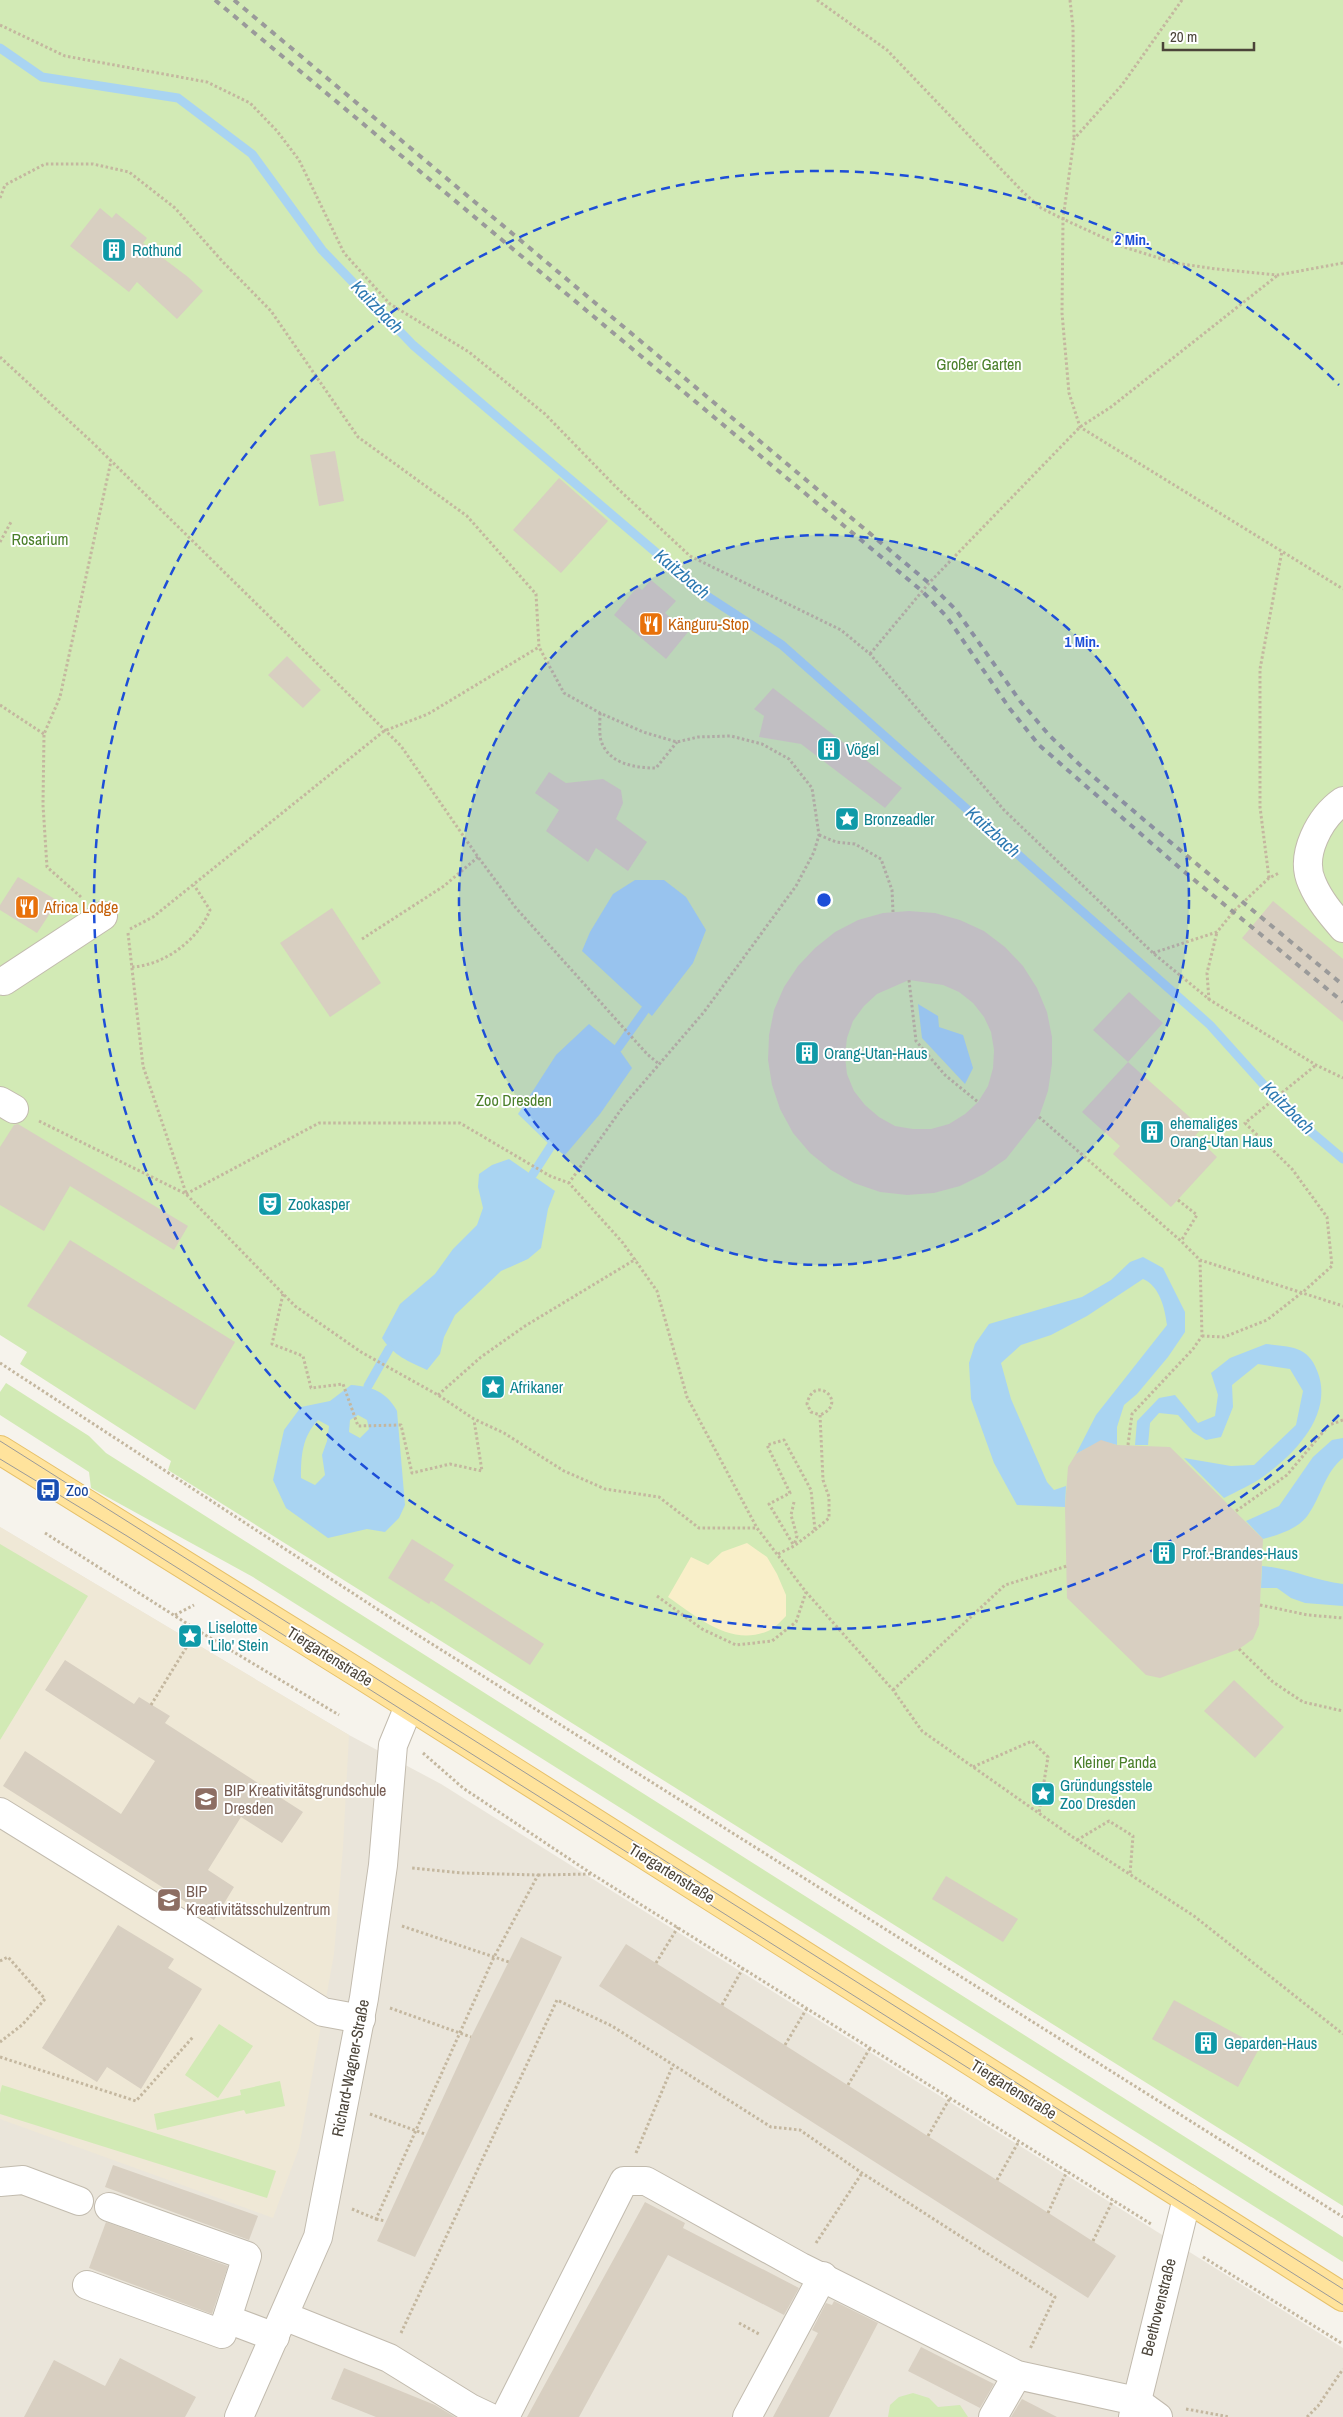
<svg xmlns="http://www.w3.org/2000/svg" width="1343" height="2417" font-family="'Archivo Narrow',sans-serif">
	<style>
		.residential { fill: #eae5da }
		.education { fill: #efe8d6 }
		.green { fill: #d2eab5 }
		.sand { fill: #f9efc9 }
		.water { fill: #a9d4f2; fill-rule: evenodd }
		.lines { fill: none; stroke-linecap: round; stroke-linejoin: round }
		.stream { stroke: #a9d4f2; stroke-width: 9 }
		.building { fill: #d8cfc1; fill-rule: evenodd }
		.minor-casing { stroke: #c2bbae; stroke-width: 30 }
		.major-casing { stroke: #e6c16a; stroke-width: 30 }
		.path { stroke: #c4b79f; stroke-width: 3; stroke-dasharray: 2.5 2.5; stroke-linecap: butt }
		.minor { stroke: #fff; stroke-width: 28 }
		.major { stroke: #ffe39c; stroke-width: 28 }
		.tram { stroke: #9a9a9a; stroke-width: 1 }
		.rail { stroke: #9a9a9a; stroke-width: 4; stroke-dasharray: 6 6; stroke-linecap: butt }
		.ring { fill: none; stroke: #1d4ed8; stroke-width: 2.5; stroke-dasharray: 9 6 }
		.labels { text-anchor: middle; stroke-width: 4; stroke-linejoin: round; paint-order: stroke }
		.culture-label { font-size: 16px; fill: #0d838f; stroke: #fff; text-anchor: start }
		.park-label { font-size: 16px; fill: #4a7f2a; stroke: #fff }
		.food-label { font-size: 16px; fill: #c56008; stroke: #fff; text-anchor: start }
		.transit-label { font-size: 16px; fill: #164399; stroke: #fff; text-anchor: start }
		.street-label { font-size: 16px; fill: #4b4439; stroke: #fff }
		.education-label { font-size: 16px; fill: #785e54; stroke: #fff; text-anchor: start }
		.water-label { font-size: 18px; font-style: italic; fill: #2e7ab2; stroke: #fff }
		.centre { fill: #1d4ed8; stroke: #fff; stroke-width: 2.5 }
		.ring-label { font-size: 15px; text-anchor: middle; font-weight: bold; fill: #1d4ed8; stroke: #fff; stroke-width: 4; stroke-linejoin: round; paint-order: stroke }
	</style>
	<rect width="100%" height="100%" fill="#f6f3ec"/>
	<!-- residential -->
	<polygon class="residential" points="0,1527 349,1735 441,1784 1343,2348 1343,2417 0,2417"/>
	<!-- education -->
	<polygon class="education" points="0,1527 349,1735 343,1847 334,1954 299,2148 273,2218 0,2119"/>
	<!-- green -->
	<g class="green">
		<polygon points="0,0 1343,0 1343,2206 168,1470 171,1461 20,1364 27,1352 0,1335"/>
		<polygon points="6,1383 89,1436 106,1453 1343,2237 1343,2262 253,1577 91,1488 89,1472 0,1415 0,1392"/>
		<polygon points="0,1544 88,1596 0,1740"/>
		<polygon points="219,2024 253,2046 218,2098 185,2075"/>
		<polygon points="280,2081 285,2106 246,2114 244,2110 157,2130 154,2114 241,2095 240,2090"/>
		<polygon points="2,2085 276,2171 267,2198 0,2114 0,2093"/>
		<polygon points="913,2393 929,2398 938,2407 960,2405 968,2417 888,2417 890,2405 899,2397"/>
	</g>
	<!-- sand -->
	<path class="sand" d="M747,1543l20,14 10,17 9,21v21c-5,5 -11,12 -18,15 -37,16 -71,-14 -100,-34l23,-40 17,8 14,-13z"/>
	<!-- water -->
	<g class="water">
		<polygon points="635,880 664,880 686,897 706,930 693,963 652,1016 582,951 590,932 613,894"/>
		<polygon points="918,1004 938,1016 939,1027 963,1035 973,1068 965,1084 922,1038"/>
		<polygon points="589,1024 618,1048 632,1068 600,1114 565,1155 551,1146 518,1114 556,1055"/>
		<path d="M509,1159l46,32 -7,18 -7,39 -13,11 -27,12 -46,44 -11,22 -4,17 -13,16c-19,-9 -33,-14 -45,-32l18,-34 35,-30 18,-25 24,-24 6,-17 -5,-21 1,-13 13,-9z"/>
		<path d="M1143,1257l20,11 22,44v20l-17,25 -31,37 -13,11 -7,22v18l-16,-4 -25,13 20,-39 71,-90c-2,-16 -7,-39 -24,-46l-56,37 -36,19 -30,10 -20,18 10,36 36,83 7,8 12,-4 -1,21 -48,-2 -23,-42 -23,-64 -2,-36 6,-19 14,-20 93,-27 29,-17 19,-18z"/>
		<path d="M1266,1344c27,3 44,2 53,32 12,40 -24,78 -55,100 -12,9 -27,15 -40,22l-40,-40 47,8 23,-1 42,-40 7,-34 -13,-22 -32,-5 -26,21 1,22 -12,30 -15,3 -13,-8 -15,-17 -19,-2 -9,10 -2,22h-13l2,-24 22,-23 16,-3 23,28 17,-7 3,-21 -7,-22 19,-15z"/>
		<path d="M351,1385c20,1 36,7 46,26l8,94 -6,13 -14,14 -18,-3 -39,9 -42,-30 -13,-28 11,-50 17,-23 29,-6zM358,1415l9,5 2,9 -9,9 -11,-6 1,-12zM318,1420l11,6 -2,15 -5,14 3,20 -10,10 -14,-7c0,-22 1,-41 17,-58z"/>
		<path d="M1343,1438v20c-18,14 -22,39 -35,57 -10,14 -30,20 -45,24l-17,-18 33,-15 34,-49 19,-17z"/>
		<path d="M1262,1566c28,2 53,15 81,18v22l-38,-3 -14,-5 -14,-10h-16z"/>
	</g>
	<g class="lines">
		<!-- stream -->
		<g class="stream">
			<polyline points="0,48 42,77 178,98 252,154 322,250 413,345 707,596 782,645 1210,1025 1290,1114 1343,1159"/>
			<polyline points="618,1048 645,1010"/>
			<polyline points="533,1174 551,1146"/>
			<polyline points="368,1386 389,1349"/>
		</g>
	</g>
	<!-- building -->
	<g class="building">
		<polygon points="100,208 112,218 116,213 147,238 143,243 188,277 203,291 177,319 137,282 129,292 70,246"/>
		<polygon points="335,451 344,501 319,506 310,455"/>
		<polygon points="559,478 608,521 561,573 513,530"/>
		<polygon points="651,580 676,601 665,613 688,632 666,659 614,615 638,586 642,590"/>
		<polygon points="287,656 321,690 303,708 268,675"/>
		<polygon points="773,688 902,788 885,808 801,744 759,737 764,716 754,709"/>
		<polygon points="549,772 566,783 603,779 621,790 623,803 616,819 647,842 628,871 596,848 588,862 546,831 559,810 535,793"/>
		<polygon points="18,877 58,901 37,933 0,910 0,905"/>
		<polygon points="1273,901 1343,959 1343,1022 1242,938"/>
		<polygon points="332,908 381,983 330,1017 280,943"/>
		<path d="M909,911l26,2 25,7 24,11 21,16 18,19 14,22 10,24 5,25v27l-4,27 -9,26 -33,42 -22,15 -24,12 -26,7 -27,2 -27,-3 -26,-9 -23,-13 -21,-17 -17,-20 -13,-24 -8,-24 -4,-25 1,-25 5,-25 10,-23 14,-21 17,-18 20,-16 23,-12 25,-7zM909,980l34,5 16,7 14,11 11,14 7,15 3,18 -1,18 -5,18 -10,16 -13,12 -16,10 -18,5h-18l-18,-3 -16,-9 -14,-12 -11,-14 -7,-17 -2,-18 2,-18 6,-17 11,-15 13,-12z"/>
		<polygon points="1129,992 1163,1023 1128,1062 1093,1030"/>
		<polygon points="1128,1062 1202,1128 1195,1136 1217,1157 1171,1207 1113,1154 1120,1146 1082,1112"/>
		<polygon points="18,1124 188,1226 174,1250 70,1186 44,1231 0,1205 0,1147 14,1125"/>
		<polygon points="70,1240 235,1342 195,1410 27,1306"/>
		<polygon points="1101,1440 1117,1445 1170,1447 1263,1539 1259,1625 1253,1639 1239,1649 1160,1678 1146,1675 1067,1598 1065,1507 1068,1467 1076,1454"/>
		<polygon points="412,1539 454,1565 444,1580 544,1644 530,1665 431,1601 429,1604 388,1578"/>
		<polygon points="65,1660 134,1704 139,1697 170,1716 165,1723 303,1812 282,1843 241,1817 208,1870 234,1887 214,1920 3,1786 25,1751 121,1814 155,1761 45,1690"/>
		<polygon points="1234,1680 1284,1727 1255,1758 1204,1711"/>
		<polygon points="946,1876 1018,1919 1003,1942 932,1899"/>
		<polygon points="118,1925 174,1959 168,1968 202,1989 141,2089 107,2067 97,2082 42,2048"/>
		<polygon points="521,1937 562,1957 415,2257 377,2241 471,2037"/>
		<polygon points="626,1944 1116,2256 1088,2298 599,1986"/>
		<polygon points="1174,2000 1260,2047 1238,2087 1152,2039"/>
		<polygon points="113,2165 258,2216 249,2240 105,2187"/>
		<polygon points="645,2202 685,2223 683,2228 799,2288 784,2315 668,2255 579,2417 527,2417"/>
		<polygon points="106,2222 228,2266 212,2314 89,2268"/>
		<polygon points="834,2301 878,2323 829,2417 773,2417 818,2333 812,2330 826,2303 832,2305"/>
		<polygon points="921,2347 994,2384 980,2408 908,2371"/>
		<polygon points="120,2358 196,2397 185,2417 24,2417 54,2360 105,2386"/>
		<polygon points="344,2368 435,2405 455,2417 376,2417 331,2399"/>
		<polygon points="1022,2399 1057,2417 1011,2417"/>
	</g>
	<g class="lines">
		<defs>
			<g id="minor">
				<path d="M1343,801c-23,16 -44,54 -31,82 7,17 19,31 31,45"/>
				<polyline points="4,981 103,916"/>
				<polyline points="0,1101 14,1109"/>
				<polyline points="0,1812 323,2012 361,2019"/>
				<polyline points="0,2182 23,2180 79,2201"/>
				<polyline points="87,2285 222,2334 247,2256 109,2207"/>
				<polyline points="284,2316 389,2358 470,2408 489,2417"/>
				<polyline points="227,2319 275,2337"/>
				<polyline points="239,2417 318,2237 364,1998 383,1865 393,1745 409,1706"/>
				<polyline points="505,2417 624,2181 646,2181 801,2267 1017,2375 1136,2401 1158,2417"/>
				<polyline points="747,2417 823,2276"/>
				<polyline points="993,2417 1017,2375"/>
				<polyline points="1133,2417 1187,2198"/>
			</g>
			<polyline id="major" points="0,1450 363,1676 1343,2297"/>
		</defs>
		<!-- minor casing -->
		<use href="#minor" class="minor-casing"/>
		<!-- major casing -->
		<use href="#major" class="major-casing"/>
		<!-- path -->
		<g class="path">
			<polyline points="817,0 887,50 1023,192 1041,208 1063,219 1062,313 1069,393 1080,427 1343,589"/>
			<polyline points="1070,0 1073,27 1074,139"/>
			<polyline points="1182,0 1122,85 1074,139 1063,219 1124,247 1175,263 1216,269 1278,275 1343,263"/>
			<polyline points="0,25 65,56 207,82 250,103 277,131 299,160 344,253 390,304 469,352 545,414 616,487 690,556 841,630 870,654 1004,810 1153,953 1210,1000 1316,1065 1343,1078"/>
			<polyline points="0,198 5,185 45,164 93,164 129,172 175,208 222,261 271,311 358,437 467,516 536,594 539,647 564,693 600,713 643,732 677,742 698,737 731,736 762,744 789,759 812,788 819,835 814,852 796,886 704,1012 625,1104 569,1183"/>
			<polyline points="0,357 93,443 401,746 478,857 516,908 647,1054 659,1064"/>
			<polyline points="0,542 11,522"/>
			<polyline points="870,654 929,583 1080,427 1111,407 1278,275"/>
			<polyline points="0,705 44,734"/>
			<path d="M600,713c0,8 -1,20 1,28 8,23 34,27 55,27l21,-26"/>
			<polyline points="819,835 836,842 855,844 881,859 892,890 893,912"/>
			<polyline points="1269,878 1260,807 1260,669 1282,551"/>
			<polyline points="81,897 47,867 43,805 44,734 60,697 111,461"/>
			<polyline points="130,929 153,917 384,731 428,714 539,647"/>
			<polyline points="128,933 143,1066 186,1193"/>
			<polyline points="362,939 444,886 478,857"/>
			<polyline points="1153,953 1217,932 1234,911 1269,878 1279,873"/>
			<path d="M132,967c33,-2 66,-27 78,-57l-16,-25"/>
			<polyline points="909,980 916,1041 945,1075 978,1102"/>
			<polyline points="1209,1000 1207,973 1217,932"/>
			<polyline points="1039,1117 1181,1241 1200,1260 1343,1306"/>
			<polyline points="39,1121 186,1194 295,1306 361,1352 438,1395 474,1419 504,1433 564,1471 605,1489 659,1497 699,1528 757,1528"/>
			<polyline points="186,1194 319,1123 460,1123 550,1176 569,1183 623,1243 657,1291 687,1397 757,1528 806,1592 893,1690 922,1731 1077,1840 1194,1916 1343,2034"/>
			<polyline points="1178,1200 1197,1215 1181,1241"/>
			<polyline points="283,1294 272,1344 303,1356 311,1388 343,1384 358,1426 401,1425 412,1473 450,1464 482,1471 474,1420"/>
			<polyline points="1202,1336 1224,1337 1267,1320 1304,1291 1332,1266 1327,1217 1292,1169 1245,1123 1316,1065"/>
			<polyline points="0,1363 397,1622 1343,2217"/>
			<polyline points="438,1395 481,1357 525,1326 636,1259"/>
			<polyline points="1128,1445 1132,1414 1193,1349 1202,1336 1200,1260"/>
			<polyline points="794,1502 791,1515 797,1536 794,1545"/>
			<polyline points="1236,1511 1287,1475 1329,1425 1343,1420"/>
			<path d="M815,1530l14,-12v-21l-6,-17 -3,-65 -9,-3 -4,-8c7,-32 43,-1 13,11"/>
			<polyline points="45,1533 197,1630 339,1715"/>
			<polyline points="778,1554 794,1546 815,1530 811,1490 784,1440 767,1445 790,1493 769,1504 794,1546"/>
			<polyline points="657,1596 702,1629 736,1645 772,1641 796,1622 806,1592"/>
			<polyline points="1260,1605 1308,1615 1343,1618"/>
			<polyline points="175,1615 194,1605"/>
			<polyline points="1239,1649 1273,1682 1303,1702 1343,1711"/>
			<polyline points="893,1690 1005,1585 1067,1566"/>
			<polyline points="151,1705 197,1630"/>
			<polyline points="423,1753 463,1788 592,1874 1151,2224"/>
			<polyline points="973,1767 1032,1741 1048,1757 1039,1813"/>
			<polyline points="1077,1840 1109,1821 1133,1836 1130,1874"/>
			<polyline points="538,1875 592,1874"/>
			<polyline points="402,1926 509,1962"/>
			<polyline points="0,1961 8,1957 45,1999 22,2025 0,2042"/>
			<polyline points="656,1963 678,1927"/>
			<polyline points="722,2005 743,1968"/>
			<polyline points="390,2008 471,2037"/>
			<polyline points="785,2045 807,2008"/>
			<polyline points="0,2057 136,2101 193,2037"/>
			<polyline points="848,2085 870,2048"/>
			<polyline points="370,2114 425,2134"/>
			<polyline points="928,2136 950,2098"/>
			<polyline points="636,2153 673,2065"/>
			<polyline points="997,2180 1019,2141"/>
			<polyline points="352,2209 376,2219 494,1957 538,1875 463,1873 411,1868"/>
			<polyline points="1048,2213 1067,2171"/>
			<polyline points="376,2219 385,2221"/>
			<polyline points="1093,2241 1113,2200"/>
			<polyline points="816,2243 862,2173"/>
			<polyline points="1203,2257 1343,2344"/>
			<polyline points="739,2323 759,2334"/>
			<polyline points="401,2333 557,2000 612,2026 771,2127 800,2130 862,2173 1055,2297 1030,2349"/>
			<polyline points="1186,2409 1230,2417"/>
			<polyline points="1307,2417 1318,2406 1343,2369"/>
		</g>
		<!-- minor -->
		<use href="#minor" class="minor"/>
		<!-- major -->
		<use href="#major" class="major"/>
		<!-- tram -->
		<g class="tram">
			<polyline points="0,1441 1343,2289"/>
			<polyline points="0,1459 127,1536 1343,2305"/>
		</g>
		<!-- rail -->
		<g class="rail">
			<polyline points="215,0 922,591 947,617 1010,709 1039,745 1181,869 1343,1002"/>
			<polyline points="234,0 929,583 956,610 1020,701 1049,735 1082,767 1163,836 1343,985"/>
		</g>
	</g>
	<!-- distance rings -->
	<circle cx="824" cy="900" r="365" fill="#1d4ed8" fill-opacity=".12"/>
	<g class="ring">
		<circle cx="824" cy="900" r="365"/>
		<path d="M1339 1415A729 729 0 1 1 1339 385"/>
	</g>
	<!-- icons -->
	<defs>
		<symbol id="building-square" viewBox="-11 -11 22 22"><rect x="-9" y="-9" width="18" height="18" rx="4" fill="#0f9aa8" stroke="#fff"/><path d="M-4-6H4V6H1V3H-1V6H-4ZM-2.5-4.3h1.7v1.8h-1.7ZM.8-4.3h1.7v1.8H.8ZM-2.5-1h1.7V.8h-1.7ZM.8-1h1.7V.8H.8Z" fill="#fff"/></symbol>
		<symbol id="restaurant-square" viewBox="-11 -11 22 22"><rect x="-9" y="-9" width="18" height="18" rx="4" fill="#e8710a" stroke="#fff"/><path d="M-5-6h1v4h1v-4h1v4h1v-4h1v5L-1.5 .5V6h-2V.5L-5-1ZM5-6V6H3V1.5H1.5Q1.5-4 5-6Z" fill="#fff"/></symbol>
		<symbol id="sight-square" viewBox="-11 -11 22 22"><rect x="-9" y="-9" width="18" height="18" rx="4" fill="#0f9aa8" stroke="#fff"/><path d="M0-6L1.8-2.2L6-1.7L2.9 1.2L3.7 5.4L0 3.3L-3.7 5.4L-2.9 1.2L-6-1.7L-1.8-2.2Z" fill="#fff"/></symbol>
		<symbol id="theatre-square" viewBox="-11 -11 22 22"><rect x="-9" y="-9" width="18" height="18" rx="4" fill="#0f9aa8" stroke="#fff"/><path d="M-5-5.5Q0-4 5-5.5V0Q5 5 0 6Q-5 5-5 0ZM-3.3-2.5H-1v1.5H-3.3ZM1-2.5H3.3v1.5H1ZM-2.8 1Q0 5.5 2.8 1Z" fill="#fff"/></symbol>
		<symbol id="bus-square" viewBox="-11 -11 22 22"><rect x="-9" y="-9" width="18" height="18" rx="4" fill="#1a4fb4" stroke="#fff"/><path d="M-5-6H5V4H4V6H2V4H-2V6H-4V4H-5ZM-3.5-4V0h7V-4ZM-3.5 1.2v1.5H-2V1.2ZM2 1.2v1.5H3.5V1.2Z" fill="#fff"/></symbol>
		<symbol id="school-square" viewBox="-11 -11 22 22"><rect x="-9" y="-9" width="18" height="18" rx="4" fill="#8d6e63" stroke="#fff"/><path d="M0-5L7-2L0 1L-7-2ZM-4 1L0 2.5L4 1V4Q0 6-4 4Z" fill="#fff"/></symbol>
	</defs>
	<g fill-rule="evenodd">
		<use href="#building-square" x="100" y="236" width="28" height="28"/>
		<use href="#restaurant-square" x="637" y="610" width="28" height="28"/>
		<use href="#building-square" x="815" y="735" width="28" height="28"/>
		<use href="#sight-square" x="833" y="805" width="28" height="28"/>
		<use href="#restaurant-square" x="13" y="893" width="28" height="28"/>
		<use href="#building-square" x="793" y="1039" width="28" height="28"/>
		<use href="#building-square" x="1138" y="1118" width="28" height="28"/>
		<use href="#theatre-square" x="256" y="1190" width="28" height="28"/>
		<use href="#sight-square" x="479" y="1373" width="28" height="28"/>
		<use href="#bus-square" x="34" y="1476" width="28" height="28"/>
		<use href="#building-square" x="1150" y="1539" width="28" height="28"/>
		<use href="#sight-square" x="176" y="1622" width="28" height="28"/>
		<use href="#sight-square" x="1029" y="1780" width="28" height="28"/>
		<use href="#school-square" x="192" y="1785" width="28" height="28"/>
		<use href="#school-square" x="155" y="1886" width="28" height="28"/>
		<use href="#building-square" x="1192" y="2029" width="28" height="28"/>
	</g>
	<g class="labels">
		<!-- culture labels -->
		<g class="culture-label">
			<text x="132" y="256">Rothund</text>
			<text x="846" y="755">Vögel</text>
			<text x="864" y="825">Bronzeadler</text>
			<text x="824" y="1059">Orang-Utan-Haus</text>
			<text x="1170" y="1129">ehemaliges<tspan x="1170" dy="18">Orang-Utan Haus</tspan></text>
			<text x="288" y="1210">Zookasper</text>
			<text x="510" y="1393">Afrikaner</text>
			<text x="1182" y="1559">Prof.-Brandes-Haus</text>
			<text x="208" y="1633">Liselotte<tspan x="208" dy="18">'Lilo' Stein</tspan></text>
			<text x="1060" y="1791">Gründungsstele<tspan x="1060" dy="18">Zoo Dresden</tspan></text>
			<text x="1224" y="2049">Geparden-Haus</text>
		</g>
		<!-- park labels -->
		<g class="park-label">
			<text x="979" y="370">Großer Garten</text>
			<text x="40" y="545">Rosarium</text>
			<text x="514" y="1106">Zoo Dresden</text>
			<text x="1115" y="1768">Kleiner Panda</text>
		</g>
		<!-- food labels -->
		<g class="food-label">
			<text x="668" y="630">Känguru-Stop</text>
			<text x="44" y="913">Africa Lodge</text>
		</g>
		<!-- transit labels -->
		<g class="transit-label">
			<text x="66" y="1496">Zoo</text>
		</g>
		<!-- street labels -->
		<g class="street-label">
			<text transform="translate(330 1656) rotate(32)" y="6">Tiergartenstraße</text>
			<text transform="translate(672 1873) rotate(32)" y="6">Tiergartenstraße</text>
			<text transform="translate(350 2068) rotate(-79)" y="6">Richard-Wagner-Straße</text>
			<text transform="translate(1014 2089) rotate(32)" y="6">Tiergartenstraße</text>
			<text transform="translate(1158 2307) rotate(-76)" y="6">Beethovenstraße</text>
		</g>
		<!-- education labels -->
		<g class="education-label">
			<text x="224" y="1796">BIP Kreativitätsgrundschule<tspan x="224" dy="18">Dresden</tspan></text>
			<text x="186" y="1897">BIP<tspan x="186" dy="18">Kreativitätsschulzentrum</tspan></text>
		</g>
		<!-- water labels -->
		<g class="water-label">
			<text transform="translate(377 307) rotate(46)" y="6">Kaitzbach</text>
			<text transform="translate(682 574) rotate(40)" y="6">Kaitzbach</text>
			<text transform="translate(993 832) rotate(42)" y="6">Kaitzbach</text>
			<text transform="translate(1288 1108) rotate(45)" y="6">Kaitzbach</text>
		</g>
	</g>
	<circle cx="824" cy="900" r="8" class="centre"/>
	<g class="ring-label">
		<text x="1132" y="245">2 Min.</text>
		<text x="1082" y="647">1 Min.</text>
	</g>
	<!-- scale -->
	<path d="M1163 42v8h91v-8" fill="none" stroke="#4b4439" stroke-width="2.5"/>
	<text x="1170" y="42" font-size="15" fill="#4b4439" stroke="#ffffff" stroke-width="4" paint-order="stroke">20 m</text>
</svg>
